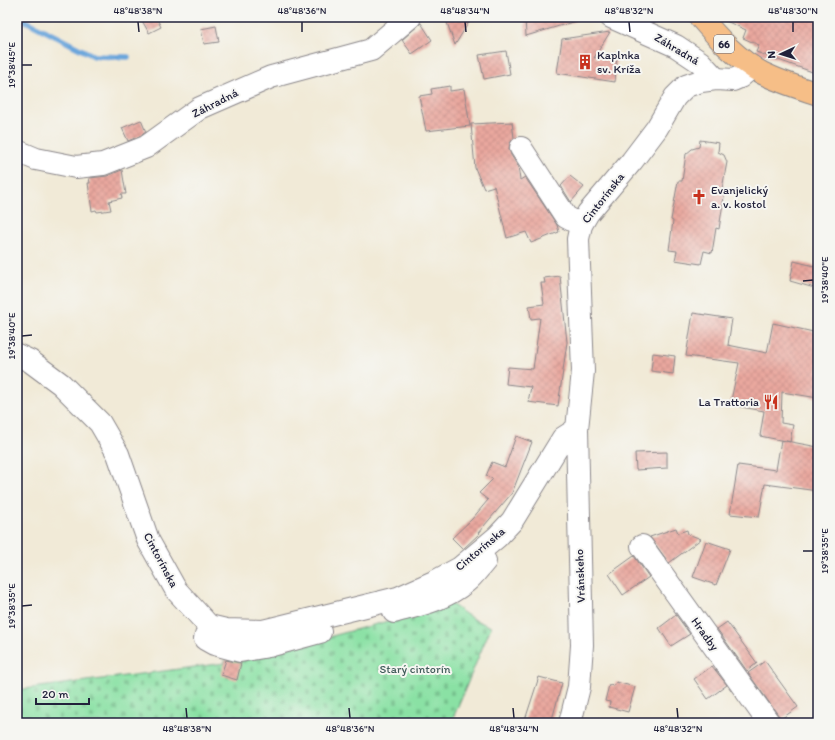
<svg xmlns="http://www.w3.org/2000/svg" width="835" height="740" font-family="Itim,sans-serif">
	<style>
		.cemetery { fill: url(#cemetery-stones); stroke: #568270 }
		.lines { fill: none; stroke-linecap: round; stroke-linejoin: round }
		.stream { stroke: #6aa6db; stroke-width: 5.5 }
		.building { fill: url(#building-cross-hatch) }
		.minor-casing { stroke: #8a8689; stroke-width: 24 }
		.major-casing { stroke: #8a8689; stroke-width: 24 }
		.minor { stroke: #fff; stroke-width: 22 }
		.major { stroke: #f6be87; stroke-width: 22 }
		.ticks { fill: none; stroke: #22223b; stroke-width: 1.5 }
		.labels { text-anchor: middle; stroke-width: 4; stroke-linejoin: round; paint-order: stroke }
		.shield { fill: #f6f6f2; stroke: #626272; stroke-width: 1 }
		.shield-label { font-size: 11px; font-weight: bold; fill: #22223b }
		.street-label { font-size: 12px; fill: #22223b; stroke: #f6f6f2 }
		.poi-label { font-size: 12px; fill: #22223b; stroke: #f6f6f2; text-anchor: start }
		.park-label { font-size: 12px; fill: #415b5a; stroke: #f6f6f2 }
		.neatline { fill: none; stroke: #22223b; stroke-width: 1.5 }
		.ticks-label { font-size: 10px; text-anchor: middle; fill: #22223b }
	</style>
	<defs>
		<pattern id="cemetery-stones" width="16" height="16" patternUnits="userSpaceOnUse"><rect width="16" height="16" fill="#8ae1a4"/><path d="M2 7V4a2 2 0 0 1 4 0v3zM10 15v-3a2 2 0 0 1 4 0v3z" fill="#77c18e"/></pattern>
		<pattern id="building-cross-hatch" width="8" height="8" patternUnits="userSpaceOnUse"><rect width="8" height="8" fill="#e9a79e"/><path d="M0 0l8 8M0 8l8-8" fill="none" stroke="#c88f89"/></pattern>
	</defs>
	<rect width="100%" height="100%" fill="#f6f6f2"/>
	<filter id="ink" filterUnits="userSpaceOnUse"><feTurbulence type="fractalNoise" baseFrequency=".025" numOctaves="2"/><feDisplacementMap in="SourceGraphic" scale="8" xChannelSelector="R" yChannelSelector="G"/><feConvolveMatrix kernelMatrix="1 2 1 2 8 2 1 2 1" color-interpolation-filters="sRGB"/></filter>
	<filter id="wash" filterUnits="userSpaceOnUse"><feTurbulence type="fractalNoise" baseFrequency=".012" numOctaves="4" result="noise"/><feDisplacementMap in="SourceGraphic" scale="16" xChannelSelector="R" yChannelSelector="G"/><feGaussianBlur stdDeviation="0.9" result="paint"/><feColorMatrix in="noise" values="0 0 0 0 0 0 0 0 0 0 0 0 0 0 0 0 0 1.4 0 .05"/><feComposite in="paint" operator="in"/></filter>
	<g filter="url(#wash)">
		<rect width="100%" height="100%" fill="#f1ead7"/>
		<!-- cemetery -->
		<polygon class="cemetery" points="451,604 473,619 491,627 451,723 17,723 17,690 225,663 225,660 243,657 243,660"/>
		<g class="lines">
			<!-- stream -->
			<polyline class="stream" points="18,17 94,56 128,57"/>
		</g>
		<g id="blocks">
			<!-- building -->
			<g class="building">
				<polygon points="140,17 156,17 161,27 149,33"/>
				<polygon points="445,17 472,17 455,45"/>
				<polygon points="525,17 576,17 576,21 526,36"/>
				<polygon points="717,17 818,17 818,74 756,52 759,45 743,38 746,30"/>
				<polygon points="421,23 432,40 412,54 402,40"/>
				<polygon points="216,26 219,42 204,44 201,29"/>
				<polygon points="610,32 594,58 617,53 615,82 557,73 562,39"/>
				<polygon points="506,51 510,74 484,79 479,55"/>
				<polygon points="450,86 450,91 464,89 470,126 426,131 419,96 432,94 431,89"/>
				<polygon points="141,120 146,132 140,136 128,141 122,128"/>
				<polygon points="512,122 514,138 510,143 509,149 511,155 518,166 520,180 525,177 557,225 559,232 531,243 526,232 507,238 494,186 484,189 475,168 471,124"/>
				<polygon points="700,140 719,143 718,152 724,155 727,162 722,189 725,190 719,229 716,228 712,253 704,251 701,264 675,260 677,251 669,250 673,221 671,220 678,181 682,181 686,154 692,149 699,147"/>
				<polygon points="122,170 126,194 121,194 122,198 109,201 111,210 97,212 96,210 92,211 88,183 90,183 89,178 107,176"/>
				<polygon points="570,176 584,187 571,202 561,186"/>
				<polygon points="794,261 818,267 818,289 790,281"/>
				<polygon points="560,276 567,342 558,406 528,402 531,387 506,384 508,367 533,369 540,318 531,319 529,306 544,304 541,283 545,283 544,278"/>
				<polygon points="693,313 732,319 728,345 767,353 773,323 818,333 818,398 782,392 781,423 793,425 790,442 760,436 764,411 730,405 739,363 686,356"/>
				<polygon points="653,353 675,356 673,374 651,371"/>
				<polygon points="516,436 532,442 512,493 478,533 479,534 463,549 452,538 472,519 488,500 479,493 493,479 486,476 492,462 505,467"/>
				<polygon points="781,440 818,447 818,491 765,484 759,517 730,514 738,465 776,470"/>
				<polygon points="667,452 667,468 636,470 635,453"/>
				<polygon points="676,528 678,533 687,530 688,534 701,539 669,563 650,537"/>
				<polygon points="706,541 730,549 716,585 693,577"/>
				<polygon points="634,556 649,577 623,595 609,574"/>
				<polygon points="676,615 690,634 671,646 659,628"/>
				<polygon points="727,622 757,663 747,671 717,629"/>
				<polygon points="226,660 241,663 237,680 221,675"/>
				<polygon points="765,661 798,707 781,719 748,673"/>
				<polygon points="712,666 727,685 708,699 694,679"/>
				<polygon points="539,677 562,683 551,723 524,723"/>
				<polygon points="616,682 635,687 628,712 609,707 610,702 605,701 609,685 614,686"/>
			</g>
		</g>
	</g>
	<g filter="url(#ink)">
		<use href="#blocks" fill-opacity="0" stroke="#8a8689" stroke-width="1"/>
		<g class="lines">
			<defs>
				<g id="minor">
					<polyline points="611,17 676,46 700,62 716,79"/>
					<polyline points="521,148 566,217 581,225"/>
					<polyline points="17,151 36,159 76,167 103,164 146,147 200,108 271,77 371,50 410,17"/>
					<polyline points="17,355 30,361 61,384 100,423 118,454 148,540 176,590 209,626 226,630 263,631 398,598 436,581 460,568 497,537 512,521 563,438 577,429"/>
					<polyline points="642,546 769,723"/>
					<path d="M394,612c25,-7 51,-12 72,-30 7,-6 13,-14 19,-21"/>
					<polyline points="209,626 205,639 214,644 240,651 269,646 320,632"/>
					<polyline points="570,723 579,687 582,645 577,429 583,371 578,239 581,225 588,213 632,161 657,128 675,97 686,86 701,81 716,79 733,80 740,77 752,67"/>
				</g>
				<path id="major" d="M700,17c18,21 37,42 62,56 18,9 38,15 56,21"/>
			</defs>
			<!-- minor casing -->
			<use href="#minor" class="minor-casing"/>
			<!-- major casing -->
			<use href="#major" class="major-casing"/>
			<!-- minor -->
			<use href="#minor" class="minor"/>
			<!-- major -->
			<use href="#major" class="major"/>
		</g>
	</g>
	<!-- ticks -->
	<path class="ticks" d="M138,22l1,10M302,22v10M465,22l1,10M629,22l1,10M793,22v10M22,65h10M803,281l10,-1M22,336l10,-1M803,551h10M22,606l10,-1M186,708l1,10M349,708l1,10M513,708l1,10M677,708l1,10"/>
	<!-- icons -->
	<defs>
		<symbol id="building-bare" viewBox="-9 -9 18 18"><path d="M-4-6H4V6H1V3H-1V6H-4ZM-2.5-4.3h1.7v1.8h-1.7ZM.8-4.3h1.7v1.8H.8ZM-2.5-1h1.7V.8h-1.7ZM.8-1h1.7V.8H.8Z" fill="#c8321e" stroke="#f6f6f2" stroke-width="2.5" paint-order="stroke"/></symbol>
		<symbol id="church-bare" viewBox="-9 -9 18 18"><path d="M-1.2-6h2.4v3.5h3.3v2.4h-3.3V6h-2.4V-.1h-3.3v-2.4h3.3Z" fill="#c8321e" stroke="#f6f6f2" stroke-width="2.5" paint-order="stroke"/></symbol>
		<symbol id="restaurant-bare" viewBox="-9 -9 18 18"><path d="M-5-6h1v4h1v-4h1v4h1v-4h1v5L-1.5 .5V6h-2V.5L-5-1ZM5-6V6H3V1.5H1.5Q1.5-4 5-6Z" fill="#c8321e" stroke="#f6f6f2" stroke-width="2.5" paint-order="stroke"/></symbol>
	</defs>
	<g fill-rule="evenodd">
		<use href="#building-bare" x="574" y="51" width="22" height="22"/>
		<use href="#church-bare" x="688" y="186" width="22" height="22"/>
		<use href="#restaurant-bare" x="760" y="391" width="22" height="22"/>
	</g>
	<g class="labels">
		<!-- shield labels -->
		<rect class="shield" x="714" y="35" width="20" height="18" rx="3"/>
		<g class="shield-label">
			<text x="724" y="48">66</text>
		</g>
		<!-- street labels -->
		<g class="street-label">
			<text transform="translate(677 49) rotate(31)" y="4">Záhradná</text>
			<text transform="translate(215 103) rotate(-27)" y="4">Záhradná</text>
			<text transform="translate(603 198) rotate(-52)" y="4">Cintorínska</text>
			<text transform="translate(480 549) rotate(-40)" y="4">Cintorínska</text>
			<text transform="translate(161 560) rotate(62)" y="4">Cintorínska</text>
			<text transform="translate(580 576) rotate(-92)" y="4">Vránskeho</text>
			<text transform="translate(705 634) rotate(54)" y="4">Hradby</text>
		</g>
		<!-- poi labels -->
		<g class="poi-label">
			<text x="597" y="59">Kaplnka<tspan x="597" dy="14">sv. Kríža</tspan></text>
			<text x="711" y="194">Evanjelický<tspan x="711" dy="14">a. v. kostol</tspan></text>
			<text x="759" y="406" text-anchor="end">La Trattoria</text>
		</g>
		<!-- park labels -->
		<g class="park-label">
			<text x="415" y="673">Starý cintorín</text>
		</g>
	</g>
	<!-- margin -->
	<rect width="835" height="740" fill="none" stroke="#f6f6f2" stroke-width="44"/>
	<!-- north arrow -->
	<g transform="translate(781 54) rotate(266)" stroke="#f6f6f2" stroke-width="3" paint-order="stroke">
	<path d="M0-3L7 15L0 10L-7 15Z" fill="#22223b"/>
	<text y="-6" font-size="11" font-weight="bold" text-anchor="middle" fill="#22223b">N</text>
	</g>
	<!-- scale -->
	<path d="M36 698v6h53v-6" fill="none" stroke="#22223b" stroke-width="2"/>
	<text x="42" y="698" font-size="12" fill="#22223b" stroke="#f6f6f2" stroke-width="3" paint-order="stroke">20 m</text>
	<rect x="22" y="22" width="791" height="696" class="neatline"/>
	<g class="ticks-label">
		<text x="138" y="14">48°48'38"N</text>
		<text x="302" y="14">48°48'36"N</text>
		<text x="465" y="14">48°48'34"N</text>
		<text x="629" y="14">48°48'32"N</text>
		<text x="793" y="14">48°48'30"N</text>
		<text transform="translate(11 65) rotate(-90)" y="4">19°38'45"E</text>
		<text transform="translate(824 280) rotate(-90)" y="4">19°38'40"E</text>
		<text transform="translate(11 336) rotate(-90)" y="4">19°38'40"E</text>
		<text transform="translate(824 551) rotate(-90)" y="4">19°38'35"E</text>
		<text transform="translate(11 606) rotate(-90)" y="4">19°38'35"E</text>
		<text x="187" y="732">48°48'38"N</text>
		<text x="350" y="732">48°48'36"N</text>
		<text x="514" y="732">48°48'34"N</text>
		<text x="678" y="732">48°48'32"N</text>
	</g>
</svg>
